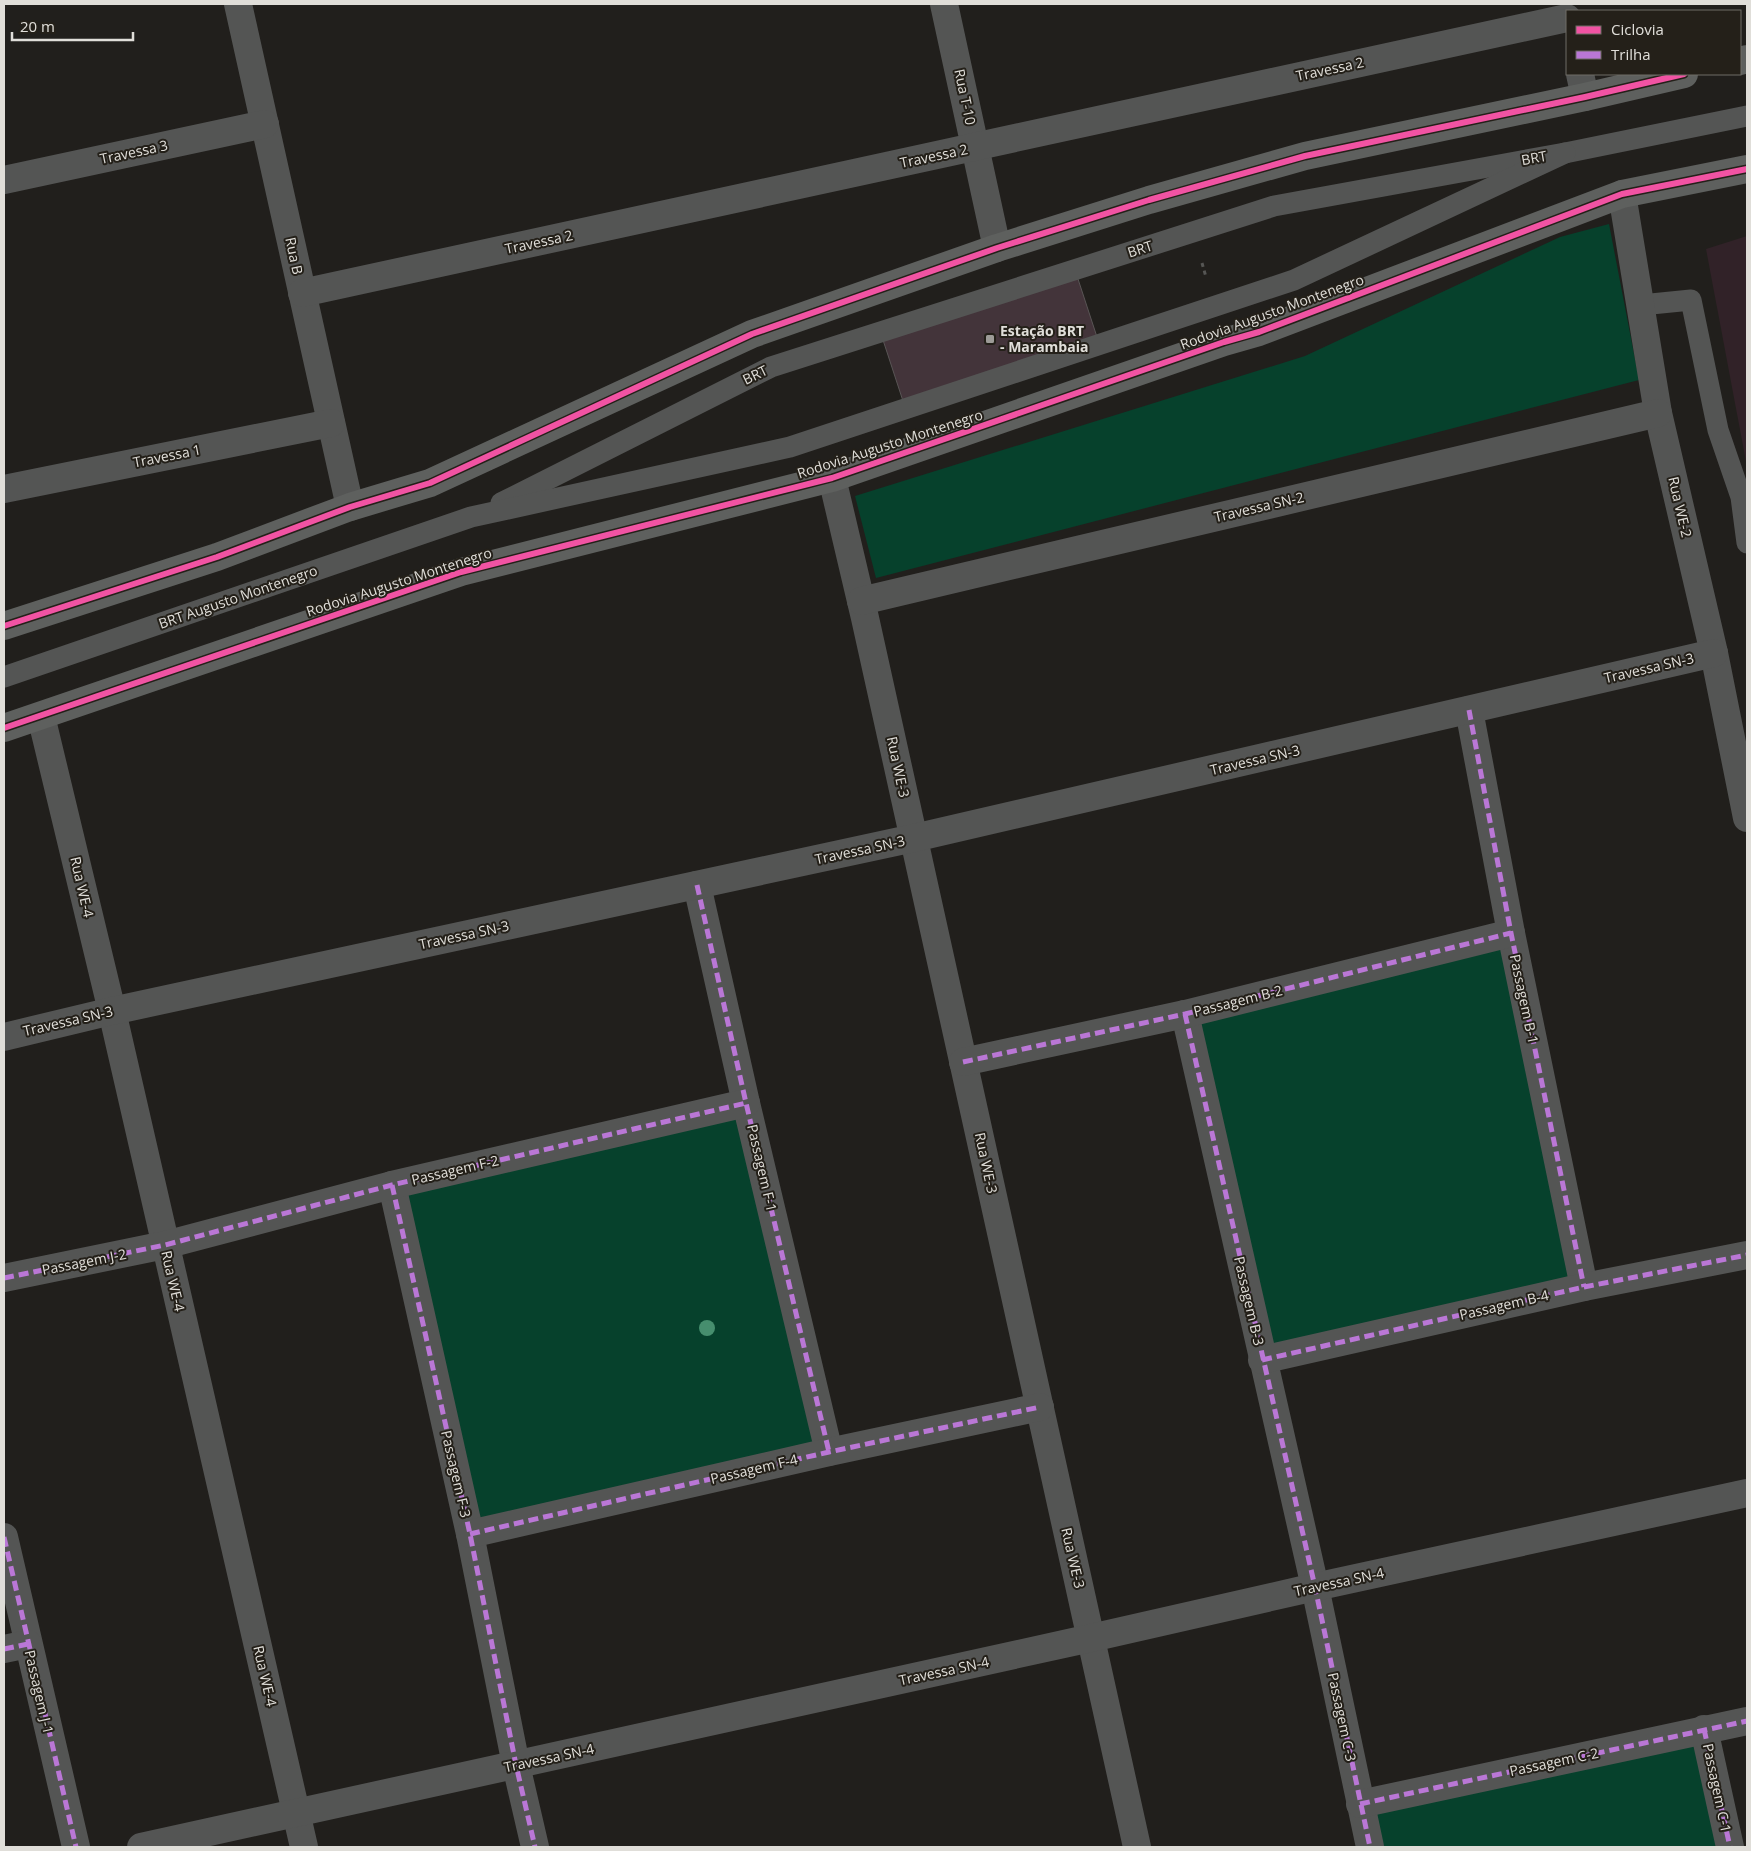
<svg xmlns="http://www.w3.org/2000/svg" width="1751" height="1851" font-family="'Open Sans',sans-serif">
	<style>
		.medical { fill: #312228 }
		.green { fill: #06412c }
		.building { fill: #43343a; stroke: #595555 }
		.lines { fill: none; stroke-linecap: round; stroke-linejoin: round }
		.path { stroke: #565654; stroke-width: 3; stroke-dasharray: 4 4; stroke-linecap: butt }
		.service { stroke: #545554; stroke-width: 21 }
		.minor { stroke: #545554; stroke-width: 28 }
		.primary { stroke: #5e605e; stroke-width: 28 }
		.quiet { stroke: #ba77d6; stroke-width: 5; stroke-dasharray: 10 5; stroke-linecap: butt }
		.cycleway-casing { stroke: #242019; stroke-width: 9 }
		.cycleway { stroke: #f153a3; stroke-width: 6 }
		.tree { fill: #468e6e }
		.poi-dot { fill: #9d9b97; stroke: #242019; stroke-width: 2 }
		.labels { text-anchor: middle; stroke-width: 4; stroke-linejoin: round; paint-order: stroke }
		.street-label { font-size: 14px; fill: #e0ded9; stroke: #242019 }
		.poi-label { font-size: 14px; font-weight: bold; fill: #e0ded9; stroke: #242019; text-anchor: start }
	</style>
	<rect width="100%" height="100%" fill="#211f1c"/>
	<!-- medical -->
	<polygon class="medical" points="1747,236 1747,467 1706,249"/>
	<!-- green -->
	<g class="green">
		<polygon points="1609,224 1639,380 876,578 855,496 1305,356 1560,237"/>
		<polygon points="1511,933 1584,1287 1262,1360 1185,1014"/>
		<polygon points="746,1103 829,1452 470,1534 392,1185"/>
		<polygon points="1704,1729 1730,1847 1370,1847 1360,1804"/>
	</g>
	<!-- building -->
	<polygon class="building" points="1077,276 1097,337 903,401 883,340"/>
	<g class="lines">
		<!-- path -->
		<polyline class="path" points="1202,263 1206,277"/>
		<!-- service -->
		<g class="service">
			<polyline points="1641,305 1691,300 1718,430 1741,497 1747,543"/>
			<polyline points="501,503 771,367 1274,206 1565,153 1747,116"/>
			<polyline points="4,677 471,517 790,447 1294,280 1565,153"/>
		</g>
		<!-- minor -->
		<g class="minor">
			<polyline points="238,4 350,507"/>
			<polyline points="944,4 997,248"/>
			<polyline points="1580,74 1585,97"/>
			<polyline points="4,180 265,124"/>
			<polyline points="1622,194 1658,413 1714,653 1747,818"/>
			<polyline points="302,293 1567,18"/>
			<polyline points="832,478 865,618 1137,1847"/>
			<polyline points="4,489 331,423"/>
			<polyline points="861,601 1658,413"/>
			<polyline points="1469,710 1511,933 1584,1287"/>
			<polyline points="41,716 112,1011 304,1847"/>
			<polyline points="697,885 746,1103 829,1452"/>
			<polyline points="1185,1014 1315,1587 1370,1847"/>
			<polyline points="4,1037 112,1011 914,838 1714,653"/>
			<polyline points="963,1062 1185,1014 1511,933"/>
			<polyline points="392,1185 470,1534 516,1765 535,1847"/>
			<polyline points="4,1278 165,1245 392,1185 746,1103"/>
			<polyline points="1262,1360 1584,1287 1747,1255"/>
			<polyline points="470,1534 829,1452 1040,1407"/>
			<polyline points="4,1537 76,1847"/>
			<polyline points="4,1649 28,1644"/>
			<polyline points="1704,1729 1730,1847"/>
			<polyline points="1360,1804 1747,1721"/>
			<polyline points="141,1847 1091,1638 1315,1587 1747,1493"/>
		</g>
		<!-- primary -->
		<g class="primary">
			<polyline points="1740,61 1747,59"/>
			<polyline points="4,626 217,557 350,507 430,483 752,334 997,248 1149,200 1305,156 1585,97 1684,74"/>
			<polyline points="4,728 461,572 832,478 1224,342 1259,332 1622,194 1747,169"/>
		</g>
		<!-- quiet -->
		<g class="quiet">
			<polyline points="1469,710 1511,933 1584,1287"/>
			<polyline points="697,885 746,1103 829,1452"/>
			<polyline points="1185,1014 1315,1587 1370,1847"/>
			<polyline points="963,1062 1185,1014 1511,933"/>
			<polyline points="392,1185 470,1534 516,1765 535,1847"/>
			<polyline points="4,1278 165,1245 392,1185 746,1103"/>
			<polyline points="1262,1360 1584,1287 1747,1255"/>
			<polyline points="470,1534 829,1452 1040,1407"/>
			<polyline points="4,1537 76,1847"/>
			<polyline points="4,1649 28,1644"/>
			<polyline points="1704,1729 1730,1847"/>
			<polyline points="1360,1804 1747,1721"/>
		</g>
		<defs>
			<g id="cycleway">
				<polyline points="4,626 217,557 350,507 430,483 752,334 997,248 1149,200 1305,156 1585,97 1684,74"/>
				<polyline points="4,728 461,572 832,478 1224,342 1259,332 1622,194 1747,169"/>
			</g>
		</defs>
		<!-- cycleway casing -->
		<use href="#cycleway" class="cycleway-casing"/>
		<!-- cycleway -->
		<use href="#cycleway" class="cycleway"/>
	</g>
	<!-- trees -->
	<circle class="tree" cx="707" cy="1328" r="8"/>
	<!-- markers -->
	<rect class="poi-dot" x="985" y="334" width="10" height="10" rx="2.5"/>
	<g class="labels">
		<!-- street labels -->
		<g class="street-label">
			<text transform="translate(1330 69) rotate(-12)" y="5">Travessa 2</text>
			<text transform="translate(965 97) rotate(78)" y="5">Rua T-10</text>
			<text transform="translate(134 152) rotate(-12)" y="5">Travessa 3</text>
			<text transform="translate(934 156) rotate(-12)" y="5">Travessa 2</text>
			<text transform="translate(1534 158) rotate(-10)" y="5">BRT</text>
			<text transform="translate(539 242) rotate(-12)" y="5">Travessa 2</text>
			<text transform="translate(1140 249) rotate(-18)" y="5">BRT</text>
			<text transform="translate(294 256) rotate(78)" y="5">Rua B</text>
			<text transform="translate(1272 312) rotate(-20)" y="5">Rodovia Augusto Montenegro</text>
			<text transform="translate(755 375) rotate(-26)" y="5">BRT</text>
			<text transform="translate(890 444) rotate(-18)" y="5">Rodovia Augusto Montenegro</text>
			<text transform="translate(167 456) rotate(-11)" y="5">Travessa 1</text>
			<text transform="translate(1259 507) rotate(-13)" y="5">Travessa SN-2</text>
			<text transform="translate(1680 507) rotate(77)" y="5">Rua WE-2</text>
			<text transform="translate(399 582) rotate(-18)" y="5">Rodovia Augusto Montenegro</text>
			<text transform="translate(238 597) rotate(-19)" y="5">BRT Augusto Montenegro</text>
			<text transform="translate(1649 668) rotate(-13)" y="5">Travessa SN-3</text>
			<text transform="translate(1255 760) rotate(-13)" y="5">Travessa SN-3</text>
			<text transform="translate(898 767) rotate(78)" y="5">Rua WE-3</text>
			<text transform="translate(860 850) rotate(-12)" y="5">Travessa SN-3</text>
			<text transform="translate(82 887) rotate(77)" y="5">Rua WE-4</text>
			<text transform="translate(464 935) rotate(-12)" y="5">Travessa SN-3</text>
			<text transform="translate(1524 999) rotate(78)" y="5">Passagem B-1</text>
			<text transform="translate(1238 1001) rotate(-14)" y="5">Passagem B-2</text>
			<text transform="translate(68 1021) rotate(-13)" y="5">Travessa SN-3</text>
			<text transform="translate(986 1163) rotate(78)" y="5">Rua WE-3</text>
			<text transform="translate(762 1168) rotate(77)" y="5">Passagem F-1</text>
			<text transform="translate(455 1170) rotate(-13)" y="5">Passagem F-2</text>
			<text transform="translate(84 1262) rotate(-11)" y="5">Passagem J-2</text>
			<text transform="translate(173 1281) rotate(77)" y="5">Rua WE-4</text>
			<text transform="translate(1249 1301) rotate(77)" y="5">Passagem B-3</text>
			<text transform="translate(1504 1305) rotate(-13)" y="5">Passagem B-4</text>
			<text transform="translate(754 1469) rotate(-13)" y="5">Passagem F-4</text>
			<text transform="translate(456 1474) rotate(77)" y="5">Passagem F-3</text>
			<text transform="translate(1073 1558) rotate(77)" y="5">Rua WE-3</text>
			<text transform="translate(1339 1582) rotate(-12)" y="5">Travessa SN-4</text>
			<text transform="translate(944 1671) rotate(-12)" y="5">Travessa SN-4</text>
			<text transform="translate(265 1676) rotate(77)" y="5">Rua WE-4</text>
			<text transform="translate(39 1692) rotate(77)" y="5">Passagem J-1</text>
			<text transform="translate(1342 1717) rotate(78)" y="5">Passagem C-3</text>
			<text transform="translate(549 1758) rotate(-12)" y="5">Travessa SN-4</text>
			<text transform="translate(1554 1762) rotate(-12)" y="5">Passagem C-2</text>
			<text transform="translate(1717 1788) rotate(78)" y="5">Passagem C-1</text>
		</g>
		<!-- poi labels -->
		<g class="poi-label">
			<text x="1000" y="336">Estação BRT<tspan x="1000" dy="16">- Marambaia</tspan></text>
		</g>
	</g>
	<!-- border -->
	<rect width="1751" height="1851" fill="none" stroke="#e0ded9" stroke-width="10"/>
	<!-- legend -->
	<rect x="1566" y="10" width="175" height="65" fill="#242019" stroke="#6f6c66"/>
	<rect x="1576" y="26" width="25" height="8" fill="#f153a3" stroke="#6f6c66"/>
	<text x="1611" y="35" font-size="15" fill="#e0ded9">Ciclovia</text>
	<rect x="1576" y="51" width="25" height="8" fill="#ba77d6" stroke="#6f6c66"/>
	<text x="1611" y="60" font-size="15" fill="#e0ded9">Trilha</text>
	<!-- scale -->
	<path d="M12 32v8h121v-8" fill="none" stroke="#e0ded9" stroke-width="2.5"/>
	<text x="20" y="32" font-size="15" fill="#e0ded9" stroke="#242019" stroke-width="4" paint-order="stroke">20 m</text>
</svg>
